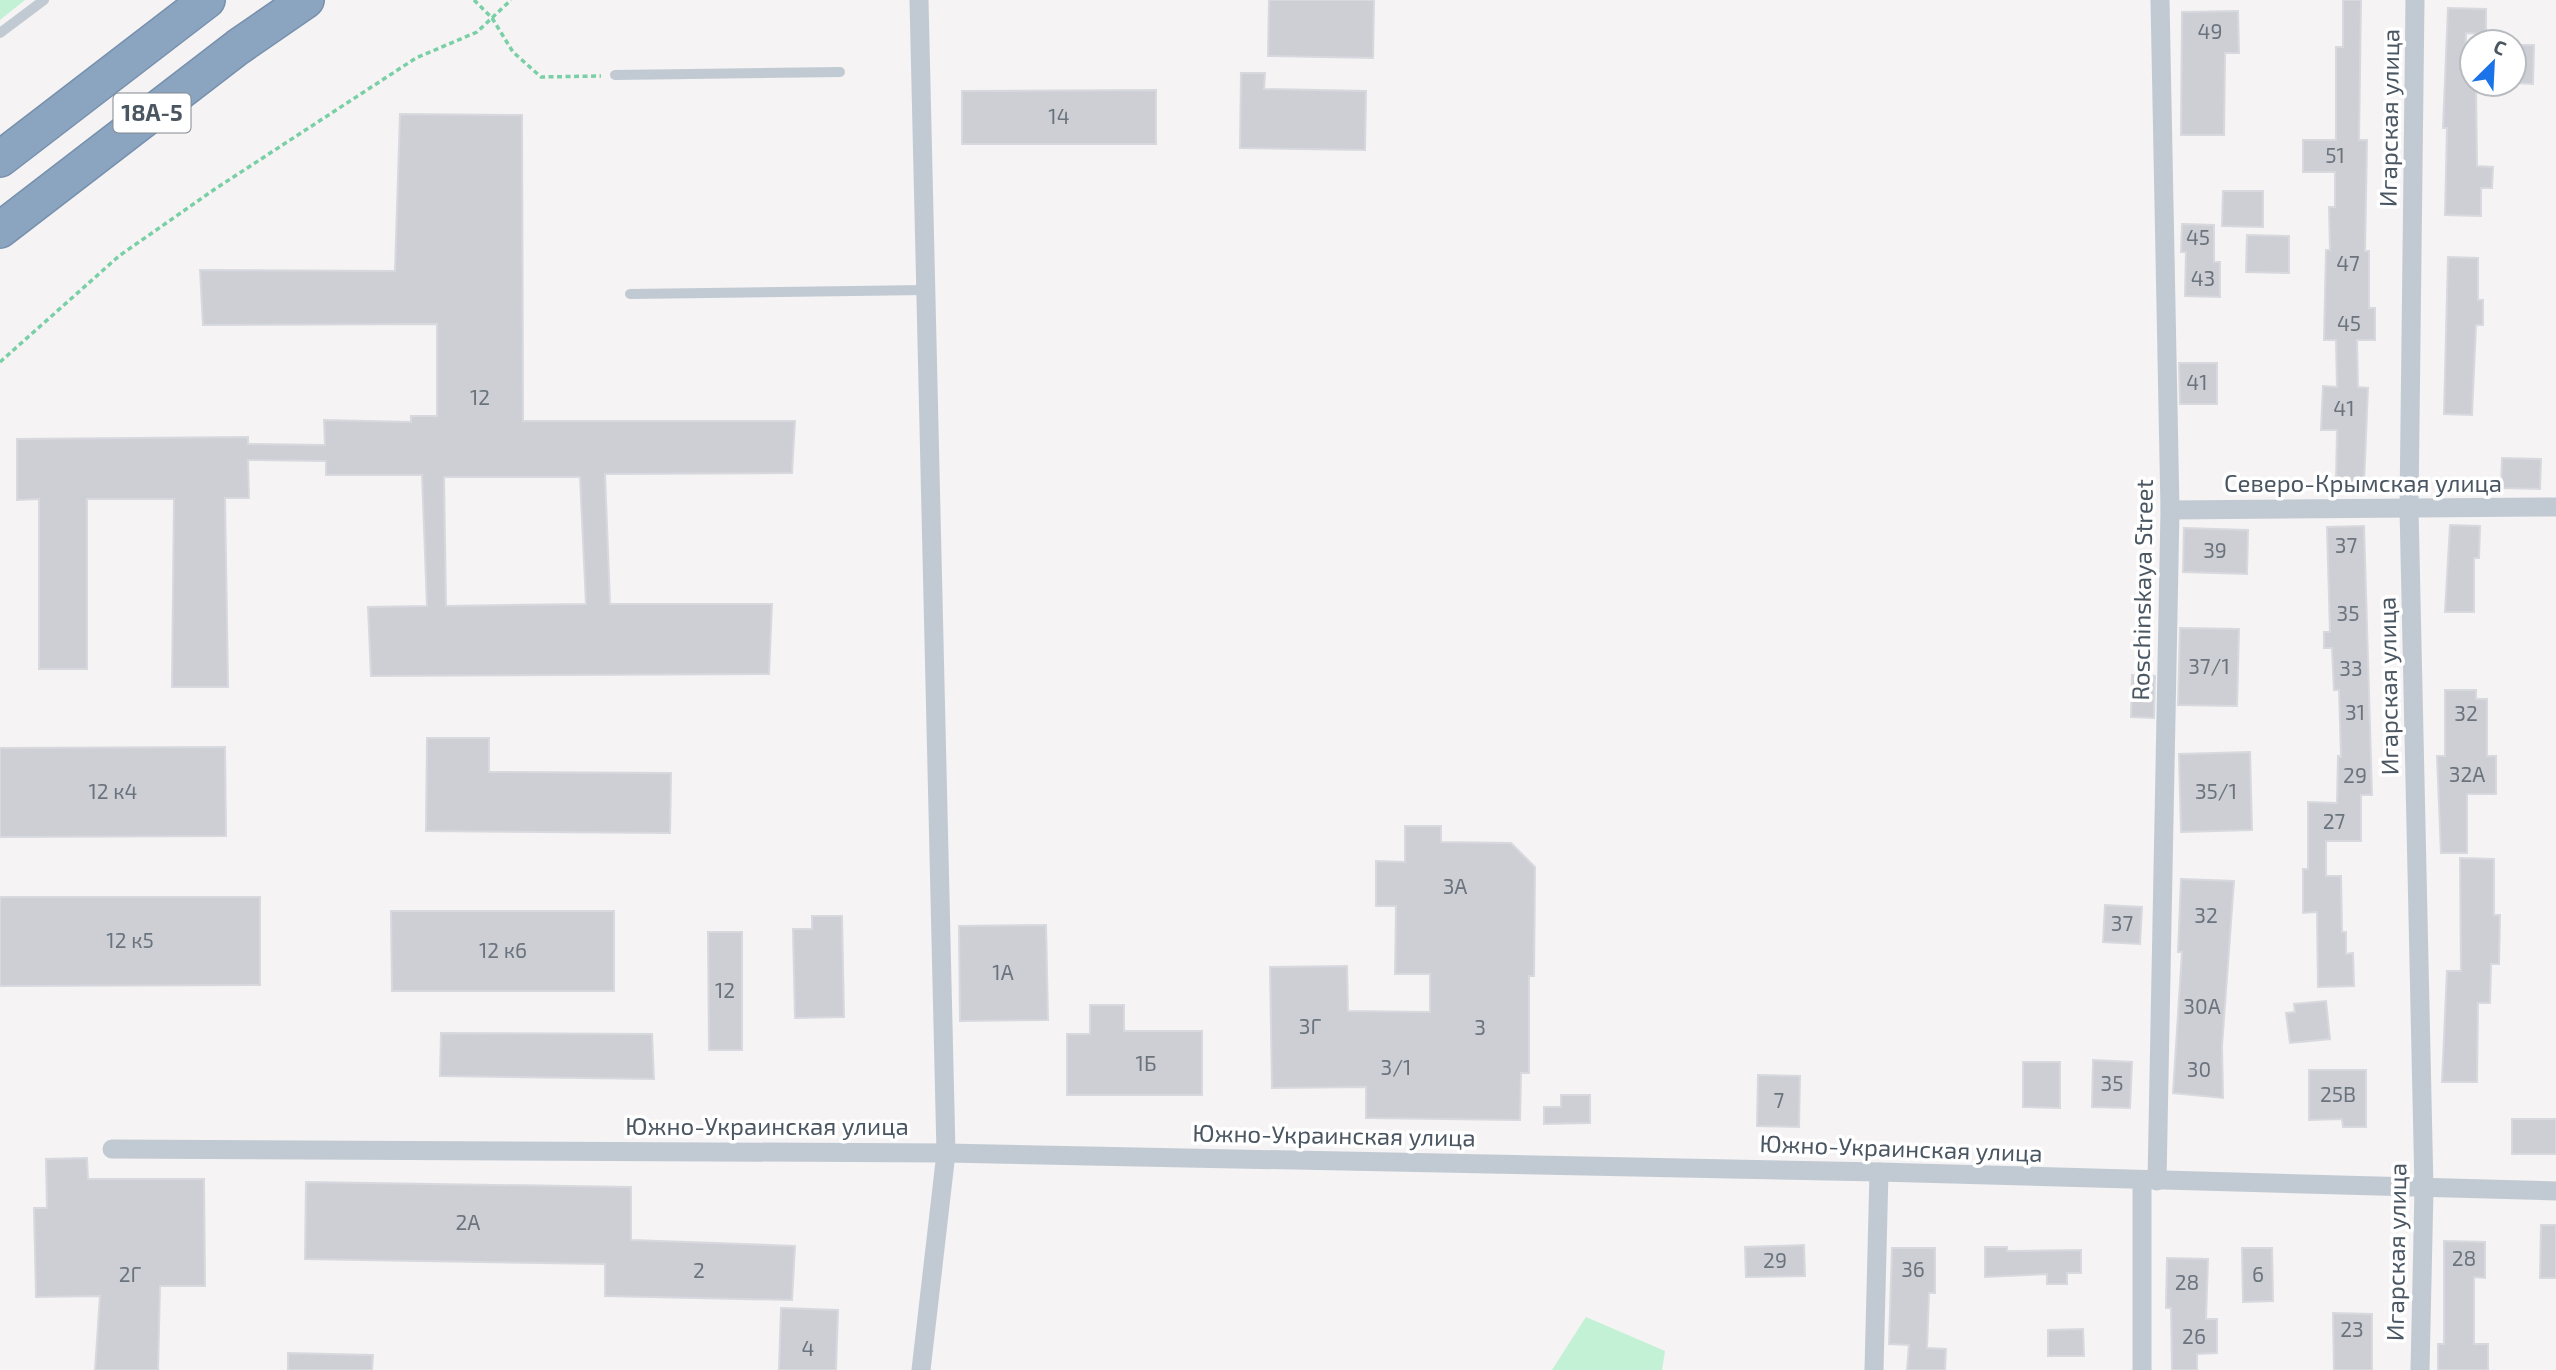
<svg xmlns="http://www.w3.org/2000/svg" width="2556" height="1370" font-family="'Exo 2',sans-serif">
	<style>
		.green { fill: #c3f1d5 }
		.building { fill: #cdcfd5; stroke: #d7d9de; stroke-width: 2; fill-rule: evenodd }
		.lines { fill: none; stroke-linecap: round; stroke-linejoin: round }
		.highway-casing { stroke: #7690ad; stroke-width: 38 }
		.path { stroke: #7ad0a6; stroke-width: 3.5; stroke-dasharray: 5 3.5; stroke-linecap: butt }
		.lane { stroke: #c1cad2; stroke-width: 10 }
		.street { stroke: #c1cad2; stroke-width: 19 }
		.highway { stroke: #8ba5c1; stroke-width: 35 }
		.labels { text-anchor: middle; stroke-width: 7; stroke-linejoin: round; paint-order: stroke }
		.number-label { font-size: 21px; fill: #6b747e }
		.shield { fill: #fff; stroke: #808990; stroke-width: 2 }
		.shield-label { font-size: 23px; font-weight: bold; fill: #4a5661 }
		.street-label { font-size: 24px; fill: #4a5661; stroke: #fff }
	</style>
	<rect width="100%" height="100%" fill="#f5f3f3"/>
	<!-- green -->
	<g class="green">
		<polygon points="0,0 25,0 0,20"/>
		<polygon points="1586,1317 1665,1351 1662,1370 1552,1370"/>
	</g>
	<!-- building -->
	<g class="building">
		<polygon points="1269,0 1374,0 1373,58 1268,56"/>
		<polygon points="2343,0 2361,0 2359,140 2367,140 2365,251 2369,251 2369,308 2375,308 2375,340 2357,340 2358,387 2368,388 2364,484 2336,483 2337,430 2321,430 2323,386 2337,387 2336,340 2324,340 2326,250 2330,250 2329,207 2335,207 2335,172 2303,172 2303,140 2336,140 2336,47 2343,47"/>
		<polygon points="2448,8 2486,9 2486,34 2466,33 2465,73 2472,73 2472,84 2476,84 2477,166 2493,167 2492,188 2481,188 2481,216 2445,215 2447,128 2443,128"/>
		<polygon points="2238,11 2239,53 2225,53 2224,135 2181,135 2182,12"/>
		<polygon points="2514,45 2534,45 2533,84 2514,83"/>
		<polygon points="1241,73 1265,73 1264,89 1366,91 1365,150 1240,148"/>
		<polygon points="1156,90 1156,144 962,144 962,91"/>
		<path d="M400,114l122,1 1,306h272l-3,52 -187,1 5,130h162l-3,70 -398,2 -3,-69 59,-1 -5,-131h-96v-14l-78,-1 1,38h-24l3,189h-56l2,-188h-87v170h-48v-170l-22,1v-61l231,-2v7l77,1 -1,-25 87,2v-6h26v-92l-234,1 -3,-55 195,1zM444,477h136l6,127 -140,2z"/>
		<polygon points="2223,191 2263,191 2263,227 2222,226"/>
		<polygon points="2182,224 2214,225 2214,262 2220,262 2220,297 2185,296 2186,252 2181,252"/>
		<polygon points="2247,235 2289,236 2289,273 2246,272"/>
		<polygon points="2448,257 2478,258 2478,300 2483,300 2483,325 2476,325 2472,415 2444,414"/>
		<polygon points="2179,363 2217,363 2217,404 2180,404"/>
		<polygon points="2502,458 2541,459 2540,489 2501,488"/>
		<polygon points="2450,525 2480,526 2479,558 2474,558 2474,612 2445,612"/>
		<polygon points="2364,526 2372,795 2361,795 2361,841 2326,841 2326,876 2341,876 2342,932 2346,932 2346,954 2353,953 2354,986 2318,987 2317,912 2303,913 2303,869 2308,869 2308,802 2337,803 2338,756 2341,757 2339,690 2334,690 2332,648 2324,648 2324,632 2330,632 2327,527"/>
		<polygon points="2184,528 2248,530 2247,574 2183,572"/>
		<polygon points="2180,628 2239,629 2237,706 2178,705"/>
		<polygon points="2132,675 2155,676 2154,718 2131,717"/>
		<polygon points="2445,690 2476,690 2476,699 2487,699 2487,756 2496,756 2496,794 2467,794 2467,853 2441,853 2437,756 2445,756"/>
		<polygon points="427,738 489,738 489,772 671,773 670,833 426,831"/>
		<polygon points="225,747 226,836 0,837 0,748"/>
		<polygon points="2250,752 2252,830 2181,832 2179,754"/>
		<polygon points="1405,826 1441,826 1441,842 1511,843 1535,867 1534,976 1529,976 1529,1073 1521,1073 1520,1120 1366,1118 1366,1087 1272,1088 1270,967 1347,966 1348,1011 1430,1012 1430,974 1395,974 1396,906 1376,906 1376,861 1405,862"/>
		<polygon points="2460,858 2494,859 2494,915 2500,915 2499,964 2491,964 2490,1003 2478,1003 2477,1082 2442,1082 2447,971 2461,971"/>
		<polygon points="2181,879 2234,881 2222,1046 2223,1098 2173,1093 2182,952 2178,952"/>
		<polygon points="0,897 260,897 260,985 0,986"/>
		<polygon points="2105,905 2142,907 2140,944 2103,942"/>
		<polygon points="391,911 614,911 614,991 392,991"/>
		<polygon points="812,916 842,916 844,1017 795,1018 793,929 812,929"/>
		<polygon points="1046,925 1048,1020 960,1021 959,926"/>
		<polygon points="708,932 742,932 742,1050 709,1050"/>
		<polygon points="2326,1001 2330,1039 2290,1043 2286,1013 2295,1012 2294,1004"/>
		<polygon points="1090,1005 1124,1005 1124,1031 1202,1031 1202,1095 1067,1095 1067,1034 1090,1034"/>
		<polygon points="441,1033 652,1034 654,1079 440,1076"/>
		<polygon points="2093,1060 2132,1062 2130,1108 2092,1107"/>
		<polygon points="2023,1062 2060,1062 2060,1108 2023,1107"/>
		<polygon points="2309,1070 2366,1070 2366,1127 2343,1127 2342,1119 2309,1120"/>
		<polygon points="1758,1075 1800,1076 1799,1127 1757,1126"/>
		<polygon points="1561,1095 1590,1095 1590,1123 1544,1124 1544,1107 1561,1107"/>
		<rect x="2512" y="1119" width="44" height="35"/>
		<polygon points="87,1158 88,1179 204,1179 205,1286 160,1286 158,1370 95,1370 100,1296 36,1297 34,1208 47,1208 46,1159"/>
		<polygon points="306,1182 631,1187 631,1240 795,1246 792,1300 605,1296 605,1264 305,1259"/>
		<polygon points="2541,1225 2556,1225 2556,1278 2540,1278"/>
		<polygon points="2444,1241 2485,1242 2485,1278 2474,1277 2474,1344 2488,1344 2488,1370 2438,1370 2438,1344 2444,1344"/>
		<polygon points="1804,1245 1805,1276 1746,1277 1745,1247"/>
		<polygon points="1985,1247 2007,1247 2007,1251 2081,1250 2081,1273 2067,1273 2067,1284 2047,1284 2047,1274 1985,1277"/>
		<polygon points="1892,1248 1935,1248 1935,1293 1929,1293 1927,1348 1946,1349 1945,1370 1907,1370 1909,1345 1889,1344"/>
		<polygon points="2242,1248 2272,1248 2273,1301 2243,1302"/>
		<polygon points="2167,1258 2208,1259 2206,1319 2217,1319 2217,1353 2197,1354 2197,1370 2172,1370 2171,1308 2166,1308"/>
		<polygon points="781,1308 838,1310 836,1370 779,1370"/>
		<polygon points="2333,1313 2372,1314 2372,1370 2334,1370"/>
		<polygon points="2083,1329 2084,1356 2048,1356 2048,1330"/>
		<polygon points="288,1353 373,1355 372,1370 288,1370"/>
	</g>
	<g class="lines">
		<defs>
			<g id="highway">
				<polyline points="0,159 207,0"/>
				<polyline points="0,230 238,47 306,0"/>
			</g>
		</defs>
		<!-- highway casing -->
		<use href="#highway" class="highway-casing"/>
		<!-- path -->
		<g class="path">
			<polyline points="474,0 492,18 513,52 541,77 601,76"/>
			<polyline points="0,362 119,256 215,189 416,58 477,32 511,0"/>
		</g>
		<!-- lane -->
		<g class="lane">
			<polyline points="0,33 44,0"/>
			<polyline points="615,75 840,72"/>
			<polyline points="630,294 926,290"/>
		</g>
		<!-- street -->
		<g class="street">
			<polyline points="919,0 946,1153 921,1370"/>
			<polyline points="2415,0 2409,508 2424,1189 2420,1370"/>
			<polyline points="2170,510 2556,507"/>
			<polyline points="112,1149 946,1153 1879,1172 2556,1191"/>
			<polyline points="2157,1181 2170,510 2160,0"/>
			<polyline points="1874,1370 1879,1172"/>
			<polyline points="2142,1370 2142,1182"/>
		</g>
		<!-- highway -->
		<use href="#highway" class="highway"/>
	</g>
	<g class="labels">
		<!-- number labels -->
		<g class="number-label">
			<text x="2210" y="39">49</text>
			<text x="1059" y="124">14</text>
			<text x="2335" y="163">51</text>
			<text x="2198" y="245">45</text>
			<text x="2348" y="271">47</text>
			<text x="2203" y="286">43</text>
			<text x="2349" y="331">45</text>
			<text x="2197" y="390">41</text>
			<text x="480" y="405">12</text>
			<text x="2344" y="416">41</text>
			<text x="2346" y="553">37</text>
			<text x="2215" y="558">39</text>
			<text x="2348" y="621">35</text>
			<text x="2209" y="674">37/1</text>
			<text x="2351" y="676">33</text>
			<text x="2355" y="720">31</text>
			<text x="2466" y="721">32</text>
			<text x="2467" y="782">32А</text>
			<text x="2355" y="783">29</text>
			<text x="113" y="799">12 к4</text>
			<text x="2216" y="799">35/1</text>
			<text x="2334" y="829">27</text>
			<text x="1455" y="894">3А</text>
			<text x="2206" y="923">32</text>
			<text x="2122" y="931">37</text>
			<text x="130" y="948">12 к5</text>
			<text x="503" y="958">12 к6</text>
			<text x="1003" y="980">1А</text>
			<text x="725" y="998">12</text>
			<text x="2202" y="1014">30А</text>
			<text x="1310" y="1034">3Г</text>
			<text x="1480" y="1035">3</text>
			<text x="1146" y="1071">1Б</text>
			<text x="1396" y="1075">3/1</text>
			<text x="2199" y="1077">30</text>
			<text x="2112" y="1091">35</text>
			<text x="2338" y="1102">25В</text>
			<text x="1779" y="1108">7</text>
			<text x="468" y="1230">2А</text>
			<text x="2464" y="1266">28</text>
			<text x="1775" y="1268">29</text>
			<text x="1913" y="1277">36</text>
			<text x="699" y="1278">2</text>
			<text x="130" y="1282">2Г</text>
			<text x="2258" y="1282">6</text>
			<text x="2187" y="1290">28</text>
			<text x="2352" y="1337">23</text>
			<text x="2194" y="1344">26</text>
			<text x="808" y="1356">4</text>
		</g>
		<!-- shield labels -->
		<rect class="shield" x="113.5" y="93.5" width="77" height="39" rx="5"/>
		<g class="shield-label">
			<text x="152" y="121">18А-5</text>
		</g>
		<!-- street labels -->
		<g class="street-label">
			<text transform="translate(2390 118) rotate(-89)" y="8">Игарская улица</text>
			<text x="2363" y="492">Северо-Крымская улица</text>
			<text transform="translate(2143 590) rotate(-89)" y="8">Roschinskaya Street</text>
			<text transform="translate(2389 686) rotate(-91)" y="8">Игарская улица</text>
			<text x="767" y="1135">Южно-Украинская улица</text>
			<text transform="translate(1334 1136) rotate(1)" y="8">Южно-Украинская улица</text>
			<text transform="translate(1901 1149) rotate(2)" y="8">Южно-Украинская улица</text>
			<text transform="translate(2397 1252) rotate(-89)" y="8">Игарская улица</text>
		</g>
	</g>
	<!-- north arrow -->
	<g transform="translate(2493 63) rotate(24)"><circle r="33" fill="#ffffff" stroke="#b7bbc0" stroke-width="2"/>
	<path d="M0-5L12 26L0 18L-12 26Z" fill="#1a73e8"/>
	<text y="-10" font-size="19" font-weight="bold" text-anchor="middle" fill="#4a5661">С</text>
	</g>
</svg>
